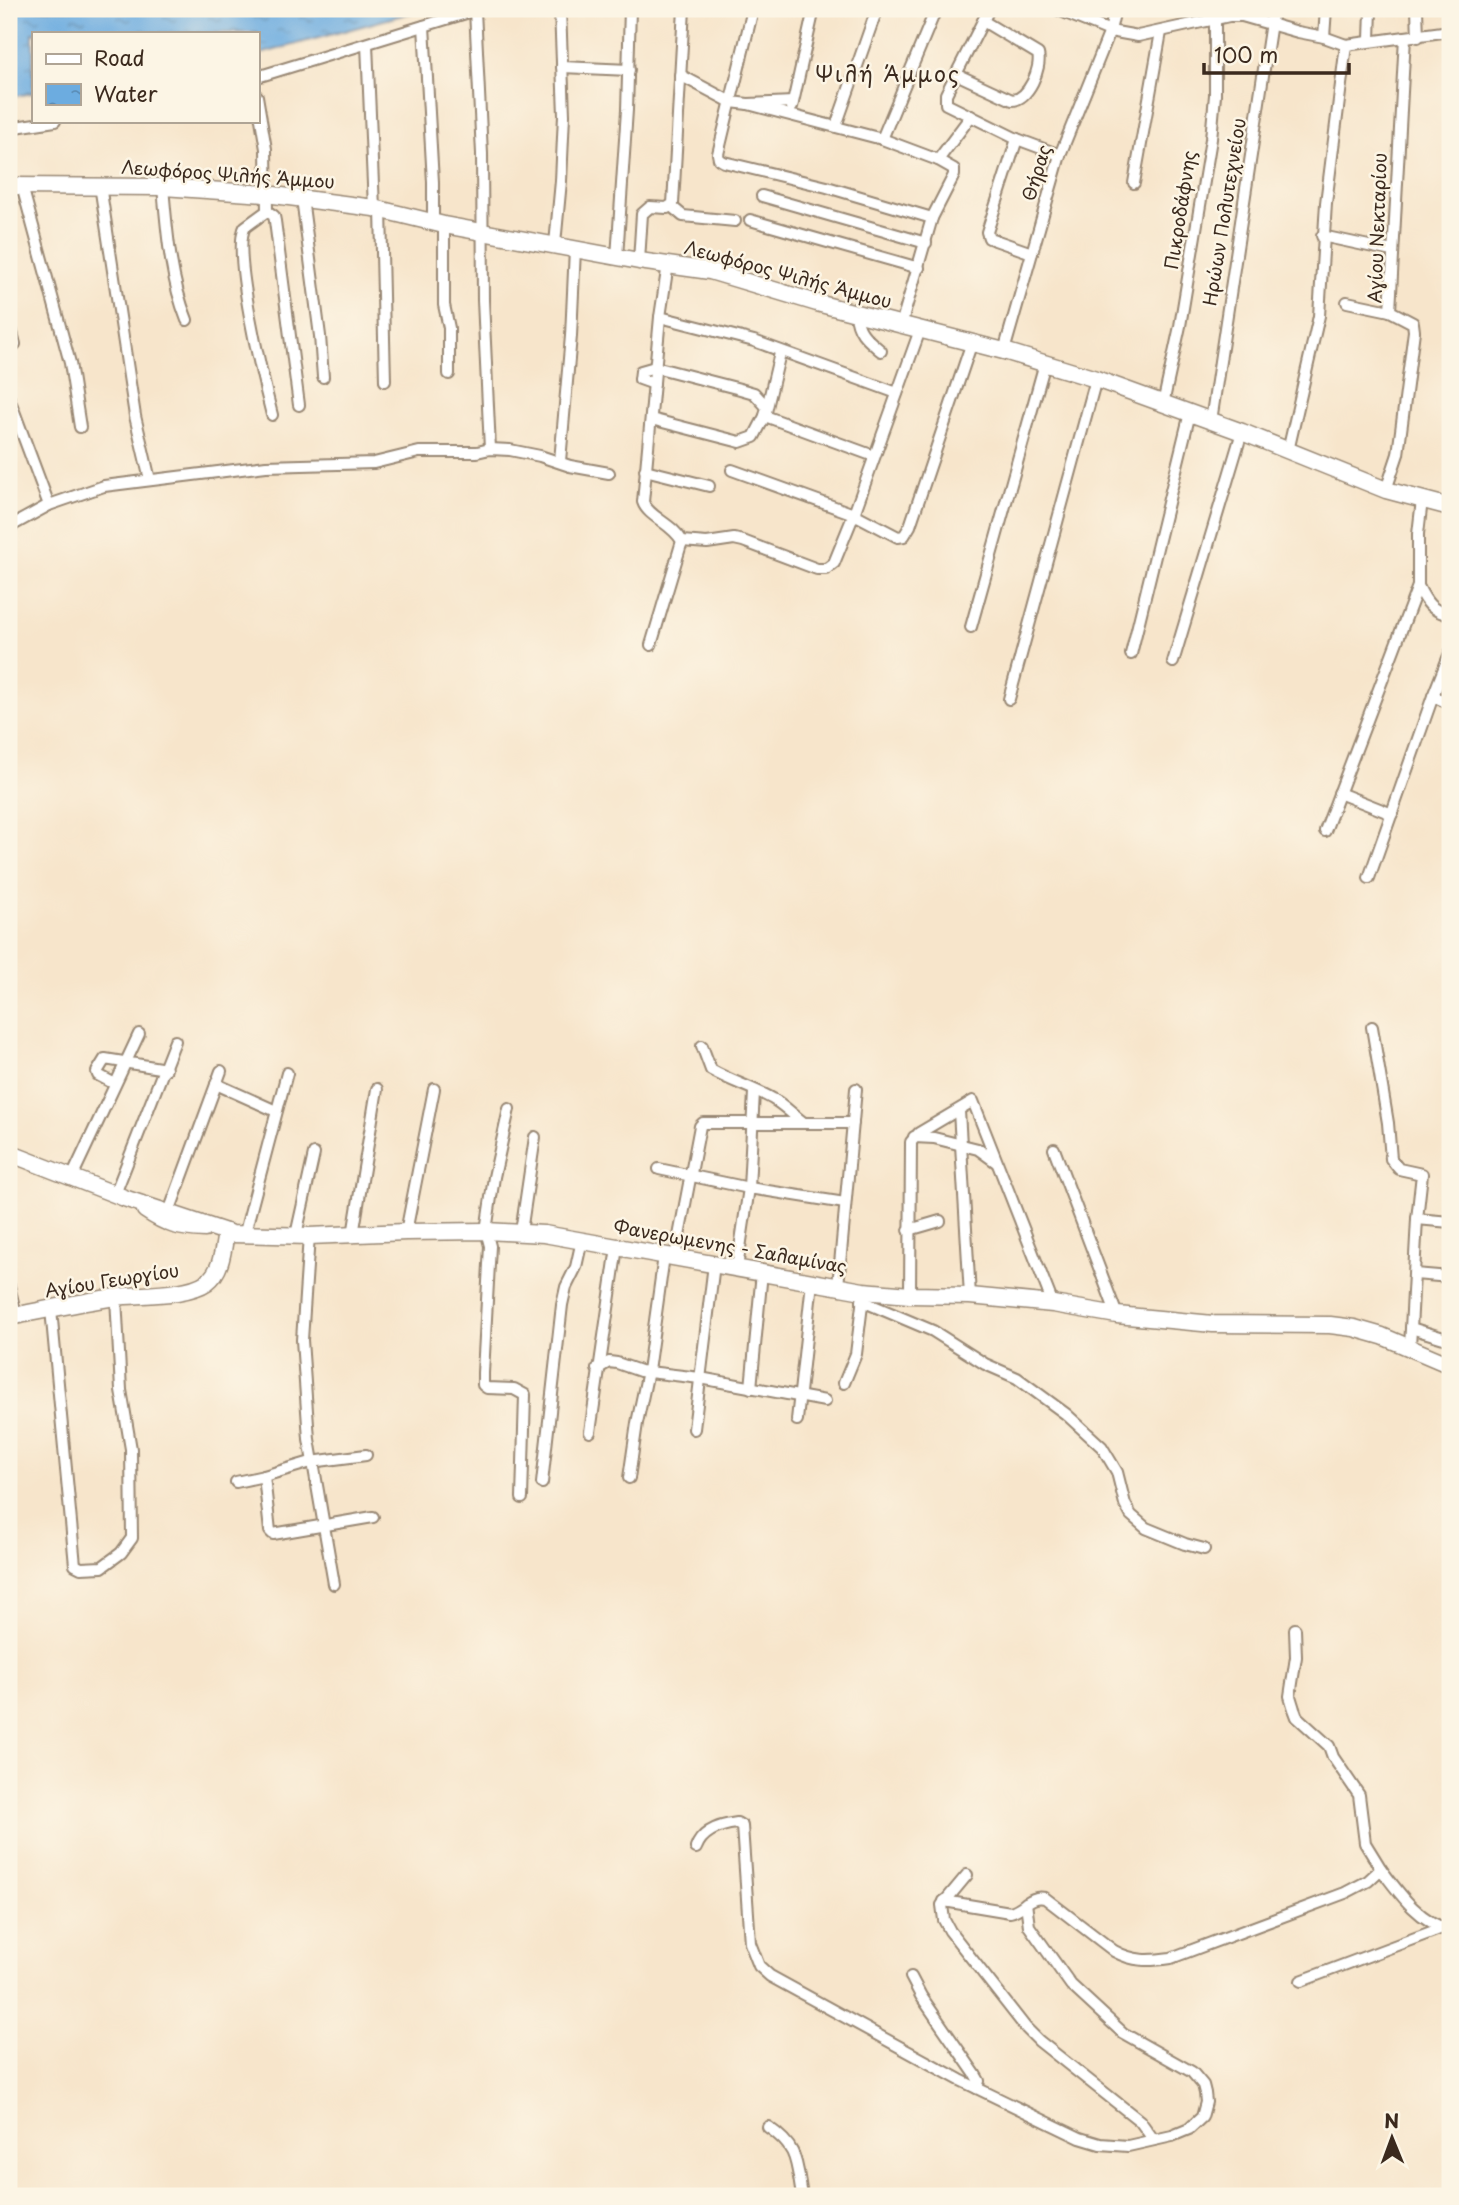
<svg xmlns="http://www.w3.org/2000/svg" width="1459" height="2205" font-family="'Playpen Sans',sans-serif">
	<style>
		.water { fill: url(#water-ripples); stroke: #546b7f; stroke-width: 2 }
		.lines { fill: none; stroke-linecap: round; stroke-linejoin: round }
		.street-casing { stroke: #998874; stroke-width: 14 }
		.secondary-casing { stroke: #998874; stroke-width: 19 }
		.street { stroke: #fff; stroke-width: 10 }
		.secondary { stroke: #fff; stroke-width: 16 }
		.labels { text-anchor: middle; stroke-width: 5; stroke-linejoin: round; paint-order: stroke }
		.street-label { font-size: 18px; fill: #3b2a1e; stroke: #fcf5e5 }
		.quarter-label { font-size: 21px; letter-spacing: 2px; fill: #3b2a1e; stroke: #fcf5e5 }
	</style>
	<defs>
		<pattern id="water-ripples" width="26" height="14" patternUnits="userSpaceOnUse" patternTransform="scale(1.75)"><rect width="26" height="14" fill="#6cace0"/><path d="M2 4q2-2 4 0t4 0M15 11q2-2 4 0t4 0" fill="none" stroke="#5a8cb5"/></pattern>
	</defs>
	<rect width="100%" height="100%" fill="#fcf5e5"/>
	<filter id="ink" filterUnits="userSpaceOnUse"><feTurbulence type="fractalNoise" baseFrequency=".0143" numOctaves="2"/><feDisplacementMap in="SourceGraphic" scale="14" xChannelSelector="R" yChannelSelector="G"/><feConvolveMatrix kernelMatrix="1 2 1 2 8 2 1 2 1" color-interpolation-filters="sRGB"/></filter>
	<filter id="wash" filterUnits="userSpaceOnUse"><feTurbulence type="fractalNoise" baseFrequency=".00686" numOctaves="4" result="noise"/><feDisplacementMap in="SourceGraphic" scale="28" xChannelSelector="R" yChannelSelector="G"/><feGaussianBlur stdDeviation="1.57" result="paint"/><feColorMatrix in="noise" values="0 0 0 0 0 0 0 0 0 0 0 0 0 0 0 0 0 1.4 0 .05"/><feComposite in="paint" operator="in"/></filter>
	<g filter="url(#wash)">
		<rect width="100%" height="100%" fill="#f7e5cb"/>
		<!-- water -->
		<polygon class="water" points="9,9 424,9 257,55 257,33 33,33 33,93 9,97"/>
	</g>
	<g filter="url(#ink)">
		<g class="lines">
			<defs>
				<g id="street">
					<polyline points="753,9 718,154 719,159 724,162 827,187 932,218"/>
					<polyline points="989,9 946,94 946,104 1017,139 1060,155"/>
					<polyline points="1056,9 1110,31 1138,36 1229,16 1242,16 1298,32 1324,37 1346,45 1450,31"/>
					<polyline points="1417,9 1418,37"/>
					<polyline points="475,10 482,154 483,300 490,449"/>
					<polyline points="424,26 433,182 433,223"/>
					<polyline points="1324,37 1326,9"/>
					<polyline points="1370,40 1371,9"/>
					<polyline points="367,44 374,208"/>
					<polyline points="562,67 629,70"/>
					<path d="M956,74l56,26c16,0 30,-32 26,-46l-55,-33"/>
					<polyline points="680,75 731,102 748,104 793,102"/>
					<polyline points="257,77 479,9"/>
					<path d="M257,96l9,53 1,62 -22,16c-14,23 19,157 27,188"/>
					<polyline points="748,104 882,139 938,160 954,169 954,175 932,218 901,325"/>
					<polyline points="792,107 814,9"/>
					<polyline points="836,126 877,9"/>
					<polyline points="9,128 55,121"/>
					<polyline points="882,139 936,9"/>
					<polyline points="1017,139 987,232 989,238 1032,253"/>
					<polyline points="938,160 971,116"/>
					<polyline points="1134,183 1161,32"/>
					<polyline points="100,185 135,416 150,480"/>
					<polyline points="22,186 70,363 80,427"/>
					<path d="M163,187c4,44 7,91 24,133"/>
					<polyline points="762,196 926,243"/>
					<polyline points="302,198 320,336 323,377"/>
					<polyline points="671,206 683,216 735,221"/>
					<polyline points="381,209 385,381"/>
					<polyline points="267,211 274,216 275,221 299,405"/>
					<polyline points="750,220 919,268"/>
					<polyline points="444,225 444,305 449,328 449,374"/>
					<polyline points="1322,236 1392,251"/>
					<polyline points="555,244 561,181 564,115 560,9"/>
					<polyline points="617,257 627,110 630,9"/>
					<polyline points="639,261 642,214 650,207 667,208 673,204 684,9"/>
					<polyline points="1347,302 1390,311"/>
					<path d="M856,313c1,19 11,26 25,38"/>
					<polyline points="660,317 754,341 897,393"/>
					<polyline points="9,321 15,344 9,350"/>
					<polyline points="1004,351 1060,155 1110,31 1115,9"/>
					<polyline points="654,384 640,379 641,371 655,367 740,389 754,393 766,406"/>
					<polyline points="9,398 49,505"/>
					<polyline points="1163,404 1180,326 1211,139 1215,95 1215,9"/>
					<polyline points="765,416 874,456"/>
					<polyline points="651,419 740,442 754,437 765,416 780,353"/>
					<polyline points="1211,421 1273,9"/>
					<polyline points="1288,451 1319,316 1326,203 1346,45"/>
					<polyline points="560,461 571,336 575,249"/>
					<polyline points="645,470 709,486"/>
					<polyline points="732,470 854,514 898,537 904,536 910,526 972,342"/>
					<polyline points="1386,490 1398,454 1414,331 1413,323 1390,311 1405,37"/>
					<polyline points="9,527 49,505 104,486 266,466 374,463 419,452 477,452 490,449 510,450 540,456 570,466 609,473"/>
					<polyline points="682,541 707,543 734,539 743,541 817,569 826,569 834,563 854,514 920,330"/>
					<path d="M1418,586c8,16 13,25 32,29"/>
					<polyline points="971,627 1045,363"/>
					<path d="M651,645l31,-104c-10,-18 -34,-24 -39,-39l17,-185 8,-53"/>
					<polyline points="1131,654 1190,413"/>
					<polyline points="1173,662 1242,432"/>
					<polyline points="1433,696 1450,704"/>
					<polyline points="1009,699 1096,379"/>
					<polyline points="1339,793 1392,814"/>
					<polyline points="1325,831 1418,586 1418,534 1422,500"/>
					<polyline points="1369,878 1433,696 1450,653"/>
					<polyline points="1372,1027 1388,1123 1391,1159 1399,1169 1422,1174 1417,1219 1410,1347"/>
					<path d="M702,1046l9,24c19,11 43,18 62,29 11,6 21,17 31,24"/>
					<polyline points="115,1084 98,1075 97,1072 105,1059 166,1069"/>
					<polyline points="216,1084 276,1111"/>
					<polyline points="509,1109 494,1177 486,1231 490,1246 483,1373 483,1385 487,1388 514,1389 525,1395 522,1498"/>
					<polyline points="959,1111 970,1296"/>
					<polyline points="914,1137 934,1138 978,1149 996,1162"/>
					<polyline points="1054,1149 1117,1315"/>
					<polyline points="659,1169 749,1188 845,1203"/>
					<polyline points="72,1177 139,1034"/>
					<polyline points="115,1194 175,1041"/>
					<polyline points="169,1212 221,1071"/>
					<polyline points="1417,1219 1450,1222"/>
					<polyline points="909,1230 940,1221"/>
					<polyline points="406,1232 434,1089"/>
					<polyline points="521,1232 535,1137"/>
					<polyline points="296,1235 314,1154"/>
					<polyline points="353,1235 377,1089"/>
					<polyline points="244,1236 287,1073"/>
					<polyline points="309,1236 302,1340 309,1439 334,1584"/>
					<polyline points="675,1257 700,1126 703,1123 853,1123"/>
					<polyline points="737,1268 749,1188 754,1092"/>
					<polyline points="1415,1274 1450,1277"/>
					<polyline points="9,1286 16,1315"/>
					<polyline points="838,1286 856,1089"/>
					<polyline points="910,1295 911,1142 919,1133 973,1101 1053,1304"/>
					<polyline points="862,1301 933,1331 985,1364 1017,1378 1066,1414 1102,1447 1117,1472 1125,1504 1131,1515 1146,1528 1185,1544 1204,1549"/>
					<polyline points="51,1309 75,1565 81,1568 102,1567 121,1553 132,1538 131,1449 121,1390 116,1297"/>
					<polyline points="1411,1328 1450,1340"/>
					<polyline points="597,1369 609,1362 617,1363 640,1371 700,1378 825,1401"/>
					<polyline points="844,1383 856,1354 863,1297"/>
					<polyline points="751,1388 762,1272"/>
					<polyline points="797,1420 812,1282"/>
					<polyline points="694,1429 714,1264"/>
					<polyline points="590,1432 617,1247"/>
					<polyline points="264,1476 270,1531 273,1534 373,1517"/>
					<polyline points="629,1478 637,1423 648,1371 664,1256"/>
					<polyline points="236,1482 264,1476 311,1462 366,1455"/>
					<polyline points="542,1483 562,1305 566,1287 576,1267 582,1240"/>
					<polyline points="1295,1629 1296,1657 1290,1696 1294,1709 1297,1717 1329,1746 1333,1757 1359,1795 1365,1843 1381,1869"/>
					<path d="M696,1848c6,-17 24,-23 41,-25l5,3 8,117 9,23 11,10 190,104 120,58 20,6 28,2 44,-10 17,-7 13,-12 4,-15 -1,-9 -2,-8 -11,-13 -69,-39 -52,-48 -42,-59 -3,-23"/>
					<polyline points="967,1875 942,1905 944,1920 950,1931 1026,2028 1039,2041 1140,2121 1153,2139"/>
					<path d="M944,1901l66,11c14,-3 19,-17 35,-14l69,53c20,11 35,10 57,7l174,-65 23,-12 13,-12c18,24 38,53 69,61"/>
					<polyline points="911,1977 921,1996 975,2074 979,2081 977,2088"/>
					<polyline points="1301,1981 1442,1928"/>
					<path d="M768,2127c31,21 28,35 34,69"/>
				</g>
				<g id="secondary">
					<polyline points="9,186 163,187 266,194 374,208 444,225 639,261 710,271 817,303 1004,351 1096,379 1242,432 1386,490 1450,507"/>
					<polyline points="9,1153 127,1199 232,1234 309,1236 406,1232 486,1231 544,1234 863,1291 910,1295 970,1296 1053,1304 1117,1315 1213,1324 1330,1325 1354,1328 1382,1336 1450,1365"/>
					<path d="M145,1210c22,15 34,18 60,19"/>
					<path d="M9,1317c36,-7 71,-15 107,-20 25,-3 71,-1 91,-15 15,-11 16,-33 19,-50"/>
				</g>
			</defs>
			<!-- street casing -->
			<use href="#street" class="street-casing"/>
			<!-- secondary casing -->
			<use href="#secondary" class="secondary-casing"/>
			<!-- street -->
			<use href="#street" class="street"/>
			<!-- secondary -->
			<use href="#secondary" class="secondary"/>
		</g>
	</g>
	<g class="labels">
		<!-- street labels -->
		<g class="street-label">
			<text transform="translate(1037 173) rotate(-73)" y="6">Θήρας</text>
			<text transform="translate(228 175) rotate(4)" y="6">Λεωφόρος Ψιλής Άμμου</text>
			<text transform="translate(1181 210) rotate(-81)" y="6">Πικροδάφνης</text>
			<text transform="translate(1225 212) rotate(-81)" y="6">Ηρώων Πολυτεχνείου</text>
			<text transform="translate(1378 228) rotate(-88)" y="6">Αγίου Νεκταρίου</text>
			<text transform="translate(788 275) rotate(15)" y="6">Λεωφόρος Ψιλής Άμμου</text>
			<text transform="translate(730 1247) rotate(10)" y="6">Φανερωμενης - Σαλαμίνας</text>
			<text transform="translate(112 1281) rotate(-9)" y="6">Αγίου Γεωργίου</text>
		</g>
		<!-- quarter labels -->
		<g class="quarter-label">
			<text x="888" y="82">Ψιλή Άμμος</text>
		</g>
	</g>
	<!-- margin -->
	<rect width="1459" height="2205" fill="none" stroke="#fcf5e5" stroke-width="35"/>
	<!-- legend -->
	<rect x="32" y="32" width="228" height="91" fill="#fcf5e5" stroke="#afa495" stroke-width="2"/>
	<rect x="46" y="54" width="35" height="10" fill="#ffffff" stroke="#afa495" stroke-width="2"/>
	<text x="94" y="66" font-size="21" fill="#3b2a1e">Road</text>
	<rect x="46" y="84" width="35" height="21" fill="url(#water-ripples)" stroke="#afa495" stroke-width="2"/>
	<text x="94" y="102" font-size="21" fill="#3b2a1e">Water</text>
	<!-- north arrow -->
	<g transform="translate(1392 2138) rotate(359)" stroke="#fcf5e5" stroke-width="5" paint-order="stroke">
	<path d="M0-5L12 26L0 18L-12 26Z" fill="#3b2a1e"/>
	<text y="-10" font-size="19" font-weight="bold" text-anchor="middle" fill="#3b2a1e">N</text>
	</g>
	<!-- scale -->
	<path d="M1204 63v10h145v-10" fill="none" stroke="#3b2a1e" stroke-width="3.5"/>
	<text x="1214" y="63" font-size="21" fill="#3b2a1e" stroke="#fcf5e5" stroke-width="5" paint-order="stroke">100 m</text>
</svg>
